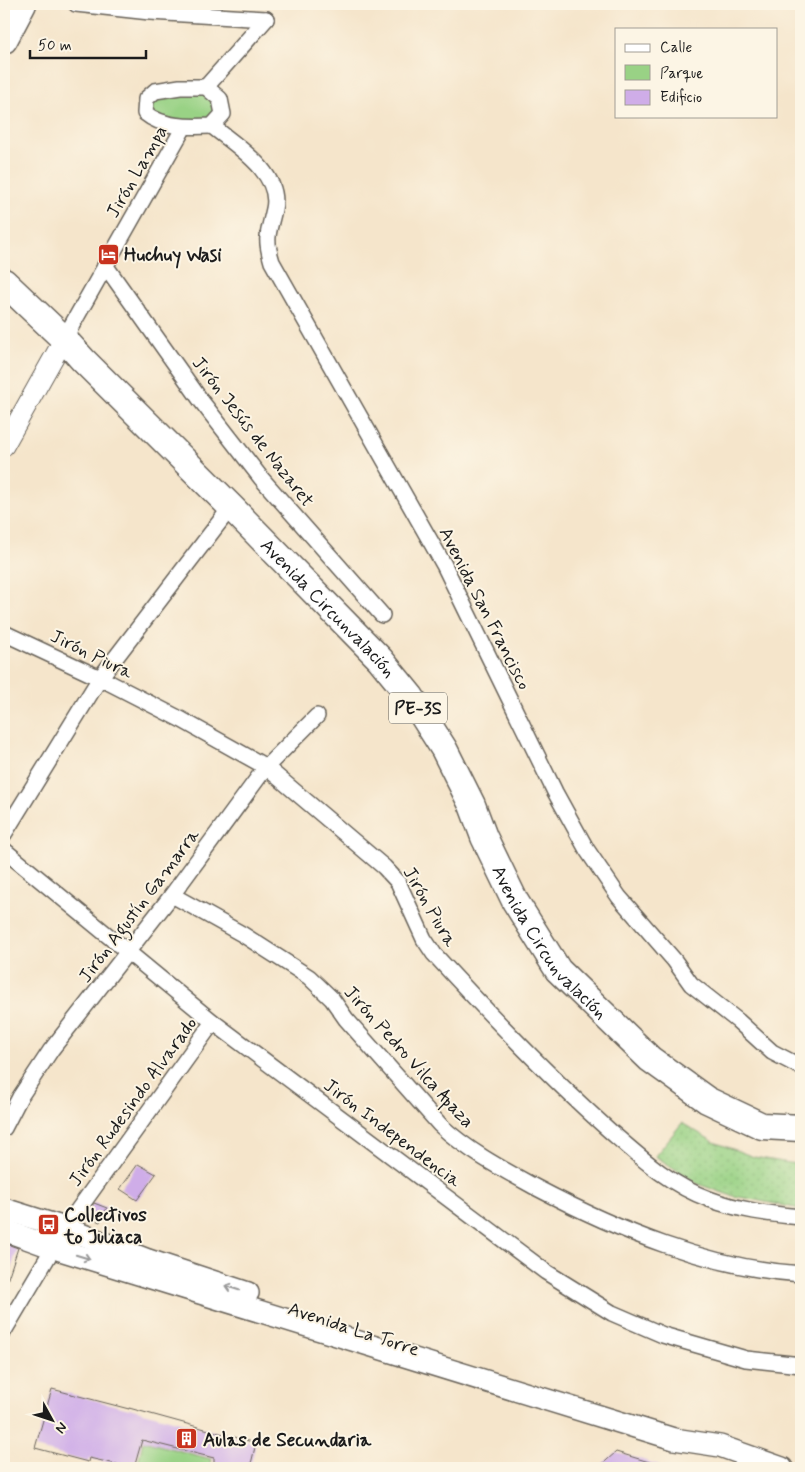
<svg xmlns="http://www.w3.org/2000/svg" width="805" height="1472" font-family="Mynerve,sans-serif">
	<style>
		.grass { fill: url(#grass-dots); stroke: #5a7750 }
		.green { fill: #99d285; stroke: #5a7750 }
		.building { fill: #cfade8 }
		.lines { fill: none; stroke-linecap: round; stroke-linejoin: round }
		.minor-casing { stroke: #686259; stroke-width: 18 }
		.tertiary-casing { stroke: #686259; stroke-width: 21 }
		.secondary-casing { stroke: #686259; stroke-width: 24 }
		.trunk-casing { stroke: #686259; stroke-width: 29 }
		.minor { stroke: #fff; stroke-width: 15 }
		.tertiary { stroke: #fff; stroke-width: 19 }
		.secondary { stroke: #fff; stroke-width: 21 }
		.trunk { stroke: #fff; stroke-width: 26 }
		.oneway { stroke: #999 }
		.labels { text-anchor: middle; stroke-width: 4; stroke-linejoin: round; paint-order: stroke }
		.shield { fill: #fcf5e5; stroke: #5f5d58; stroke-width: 1 }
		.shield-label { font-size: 18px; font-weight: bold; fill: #1c1c1c }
		.street-label { font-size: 19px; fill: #1c1c1c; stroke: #fcf5e5 }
		.poi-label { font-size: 19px; font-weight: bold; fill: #1c1c1c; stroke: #fcf5e5; text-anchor: start }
	</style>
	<defs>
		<pattern id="grass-dots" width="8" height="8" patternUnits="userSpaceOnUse" patternTransform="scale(1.25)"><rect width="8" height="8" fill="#99d285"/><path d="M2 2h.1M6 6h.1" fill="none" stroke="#83b472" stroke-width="1.8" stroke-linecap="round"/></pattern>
	</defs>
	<rect width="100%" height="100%" fill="#fcf5e5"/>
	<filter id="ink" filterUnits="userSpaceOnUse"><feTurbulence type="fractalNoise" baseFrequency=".02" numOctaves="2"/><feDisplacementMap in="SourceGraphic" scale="10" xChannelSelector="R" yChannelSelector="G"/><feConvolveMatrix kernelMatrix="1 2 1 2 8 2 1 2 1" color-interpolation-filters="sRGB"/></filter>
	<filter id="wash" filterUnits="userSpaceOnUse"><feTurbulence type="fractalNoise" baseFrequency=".0096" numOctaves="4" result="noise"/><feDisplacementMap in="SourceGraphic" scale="20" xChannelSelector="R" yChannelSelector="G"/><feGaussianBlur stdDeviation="1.12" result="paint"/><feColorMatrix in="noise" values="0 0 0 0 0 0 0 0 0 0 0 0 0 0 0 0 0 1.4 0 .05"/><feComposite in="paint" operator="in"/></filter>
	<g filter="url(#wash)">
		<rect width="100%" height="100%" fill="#f5e5cb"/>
		<!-- grass -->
		<polygon class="grass" points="682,1123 714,1142 754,1157 801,1165 801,1209 729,1195 698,1184 655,1156"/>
		<!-- green -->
		<g class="green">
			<polygon points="205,88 220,100 211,125 154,120 147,100"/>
			<polygon points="143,1441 211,1459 209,1468 137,1468"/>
		</g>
		<g id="blocks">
			<!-- building -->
			<g class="building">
				<polygon points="138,1164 156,1174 137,1200 120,1189"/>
				<polygon points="94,1203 107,1208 100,1222 85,1216"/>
				<polygon points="4,1243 18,1248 6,1284 4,1284"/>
				<polygon points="52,1389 129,1409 129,1408 256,1443 250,1468 224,1468 225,1466 214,1462 214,1458 142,1440 134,1468 89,1458 88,1462 35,1448"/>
				<polygon points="616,1452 659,1465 658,1468 598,1468"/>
			</g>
		</g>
	</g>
	<g filter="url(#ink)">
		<use href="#blocks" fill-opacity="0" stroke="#686259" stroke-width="1"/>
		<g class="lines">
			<defs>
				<g id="minor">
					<polyline points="76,4 150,12 266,19"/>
					<path d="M180,87h26l14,12 3,15 -11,12c-23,1 -49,2 -67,-13l1,-14 9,-8z"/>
					<polyline points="206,87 266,19"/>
					<path d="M212,126c23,19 70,47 62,83 -5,24 -10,27 -2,53l172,303 111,227 32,58 32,47 55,63 17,24 47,37 34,31 29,15"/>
					<polyline points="105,265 202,402 261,478 382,615"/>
					<polyline points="64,339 184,127"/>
					<path d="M4,633l96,45 82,42 84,47 118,100 14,15 26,57 10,15c56,61 114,122 176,177 30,26 60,54 99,68 29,11 61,15 92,18"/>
					<polyline points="4,834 100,678 231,507"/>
					<polyline points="4,850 213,1022 546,1272 612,1313 663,1335 746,1359 801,1365"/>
					<path d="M172,895l70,39 67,43 23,22 14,20 94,106c28,26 62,44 95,62 82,43 173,81 266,87"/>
					<polyline points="4,1128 20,1097 51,1050 172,895 266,767 317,716"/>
					<polyline points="4,1331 65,1228 213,1022"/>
				</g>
				<polyline id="tertiary" points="4,446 64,339"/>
				<g id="secondary">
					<polyline points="4,1209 65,1228 148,1260 248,1293"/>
					<polyline points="4,1230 54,1248 674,1439 720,1446 782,1468"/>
				</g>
				<g id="trunk">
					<polyline points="4,40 23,4"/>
					<path id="s1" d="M4,282l60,57 19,21 148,147 149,152 31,38 33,52 28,56 12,32 31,64 43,69 92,89 57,41 55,26 39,2"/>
				</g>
			</defs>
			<!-- minor casing -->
			<use href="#minor" class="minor-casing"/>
			<!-- tertiary casing -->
			<use href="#tertiary" class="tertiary-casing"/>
			<!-- secondary casing -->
			<use href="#secondary" class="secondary-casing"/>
			<!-- trunk casing -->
			<use href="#trunk" class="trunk-casing"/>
			<!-- minor -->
			<use href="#minor" class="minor"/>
			<!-- tertiary -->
			<use href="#tertiary" class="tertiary"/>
			<!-- secondary -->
			<use href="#secondary" class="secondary"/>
			<!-- trunk -->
			<use href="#trunk" class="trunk"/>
		</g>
		<!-- one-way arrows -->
		<defs><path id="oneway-shaft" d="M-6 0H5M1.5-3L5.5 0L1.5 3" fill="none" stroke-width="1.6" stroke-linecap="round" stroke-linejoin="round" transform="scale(1.25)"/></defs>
		<g class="oneway">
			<use href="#oneway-shaft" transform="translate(83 1257) rotate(17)"/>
			<use href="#oneway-shaft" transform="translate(232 1288) rotate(-162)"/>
		</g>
	</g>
	<!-- icons -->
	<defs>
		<symbol id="hotel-square" viewBox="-11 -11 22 22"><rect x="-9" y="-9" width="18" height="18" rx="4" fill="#c8321e" stroke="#fcf5e5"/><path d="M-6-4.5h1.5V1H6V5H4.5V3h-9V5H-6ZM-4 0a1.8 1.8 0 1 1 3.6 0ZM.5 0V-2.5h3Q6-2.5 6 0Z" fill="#fff"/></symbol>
		<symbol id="bus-square" viewBox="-11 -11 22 22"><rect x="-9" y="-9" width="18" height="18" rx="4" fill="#c8321e" stroke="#fcf5e5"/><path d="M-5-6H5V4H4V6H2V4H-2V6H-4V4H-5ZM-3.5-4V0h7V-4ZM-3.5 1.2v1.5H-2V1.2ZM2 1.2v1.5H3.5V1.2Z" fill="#fff"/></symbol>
		<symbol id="building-square" viewBox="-11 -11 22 22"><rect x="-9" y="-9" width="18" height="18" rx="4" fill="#c8321e" stroke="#fcf5e5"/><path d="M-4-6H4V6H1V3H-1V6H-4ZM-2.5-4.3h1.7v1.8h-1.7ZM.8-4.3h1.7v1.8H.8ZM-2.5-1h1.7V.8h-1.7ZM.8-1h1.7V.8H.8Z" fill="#fff"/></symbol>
	</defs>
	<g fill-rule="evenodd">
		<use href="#hotel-square" x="96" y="242" width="25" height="25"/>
		<use href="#bus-square" x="36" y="1212" width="25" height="25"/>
		<use href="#building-square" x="174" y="1426" width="25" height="25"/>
	</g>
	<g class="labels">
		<!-- shield labels -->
		<rect class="shield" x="389" y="692.5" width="58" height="31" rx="4"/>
		<g class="shield-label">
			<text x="418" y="714">PE-3S</text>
		</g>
		<!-- street labels -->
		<g class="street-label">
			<text transform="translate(136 171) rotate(-60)" y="7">Jirón Lampa</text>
			<text transform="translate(254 431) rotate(52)" y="7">Jirón Jesús de Nazaret</text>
			<text dy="7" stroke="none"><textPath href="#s1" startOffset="460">Avenida Circunvalación</textPath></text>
			<text transform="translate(486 608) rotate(63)" y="7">Avenida San Francisco</text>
			<text transform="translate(92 653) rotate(26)" y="7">Jirón Piura</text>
			<text transform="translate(138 905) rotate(-53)" y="7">Jirón Agustín Gamarra</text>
			<text transform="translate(431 906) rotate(60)" y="7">Jirón Piura</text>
			<text dy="7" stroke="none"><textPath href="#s1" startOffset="865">Avenida Circunvalación</textPath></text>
			<text transform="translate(410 1056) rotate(48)" y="7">Jirón Pedro Vilca Apaza</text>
			<text transform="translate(132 1101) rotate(-54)" y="7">Jirón Rudesindo Alvarado</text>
			<text transform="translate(393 1132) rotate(37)" y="7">Jirón Independencia</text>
			<text transform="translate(354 1328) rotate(18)" y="7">Avenida La Torre</text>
		</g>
		<!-- poi labels -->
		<g class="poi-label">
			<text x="124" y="261">Huchuy Wasi</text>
			<text x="64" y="1221">Collectivos<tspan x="64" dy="22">to Juliaca</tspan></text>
			<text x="203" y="1446">Aulas de Secundaria</text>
		</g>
	</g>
	<!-- margin -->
	<rect width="805" height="1472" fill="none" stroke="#fcf5e5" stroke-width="20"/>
	<!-- legend -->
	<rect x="615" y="28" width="162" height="90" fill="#fcf5e5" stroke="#a29e95"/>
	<rect x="625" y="44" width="25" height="8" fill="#ffffff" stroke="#a29e95"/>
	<text x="660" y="52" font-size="15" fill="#1c1c1c">Calle</text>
	<rect x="625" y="65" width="25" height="15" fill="#99d285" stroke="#a29e95"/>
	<text x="660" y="78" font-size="15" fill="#1c1c1c">Parque</text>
	<rect x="625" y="90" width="25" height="15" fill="#cfade8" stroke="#a29e95"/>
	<text x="660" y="102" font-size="15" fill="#1c1c1c">Edificio</text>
	<!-- north arrow -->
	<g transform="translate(52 1420) rotate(130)" stroke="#fcf5e5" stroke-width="4" paint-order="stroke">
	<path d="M0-4L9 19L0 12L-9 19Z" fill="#1c1c1c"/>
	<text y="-8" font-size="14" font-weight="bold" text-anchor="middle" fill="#1c1c1c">N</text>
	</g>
	<!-- scale -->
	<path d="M30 50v8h116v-8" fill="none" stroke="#1c1c1c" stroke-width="2.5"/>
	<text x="38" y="50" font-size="15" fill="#1c1c1c" stroke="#fcf5e5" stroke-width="4" paint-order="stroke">50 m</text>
</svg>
